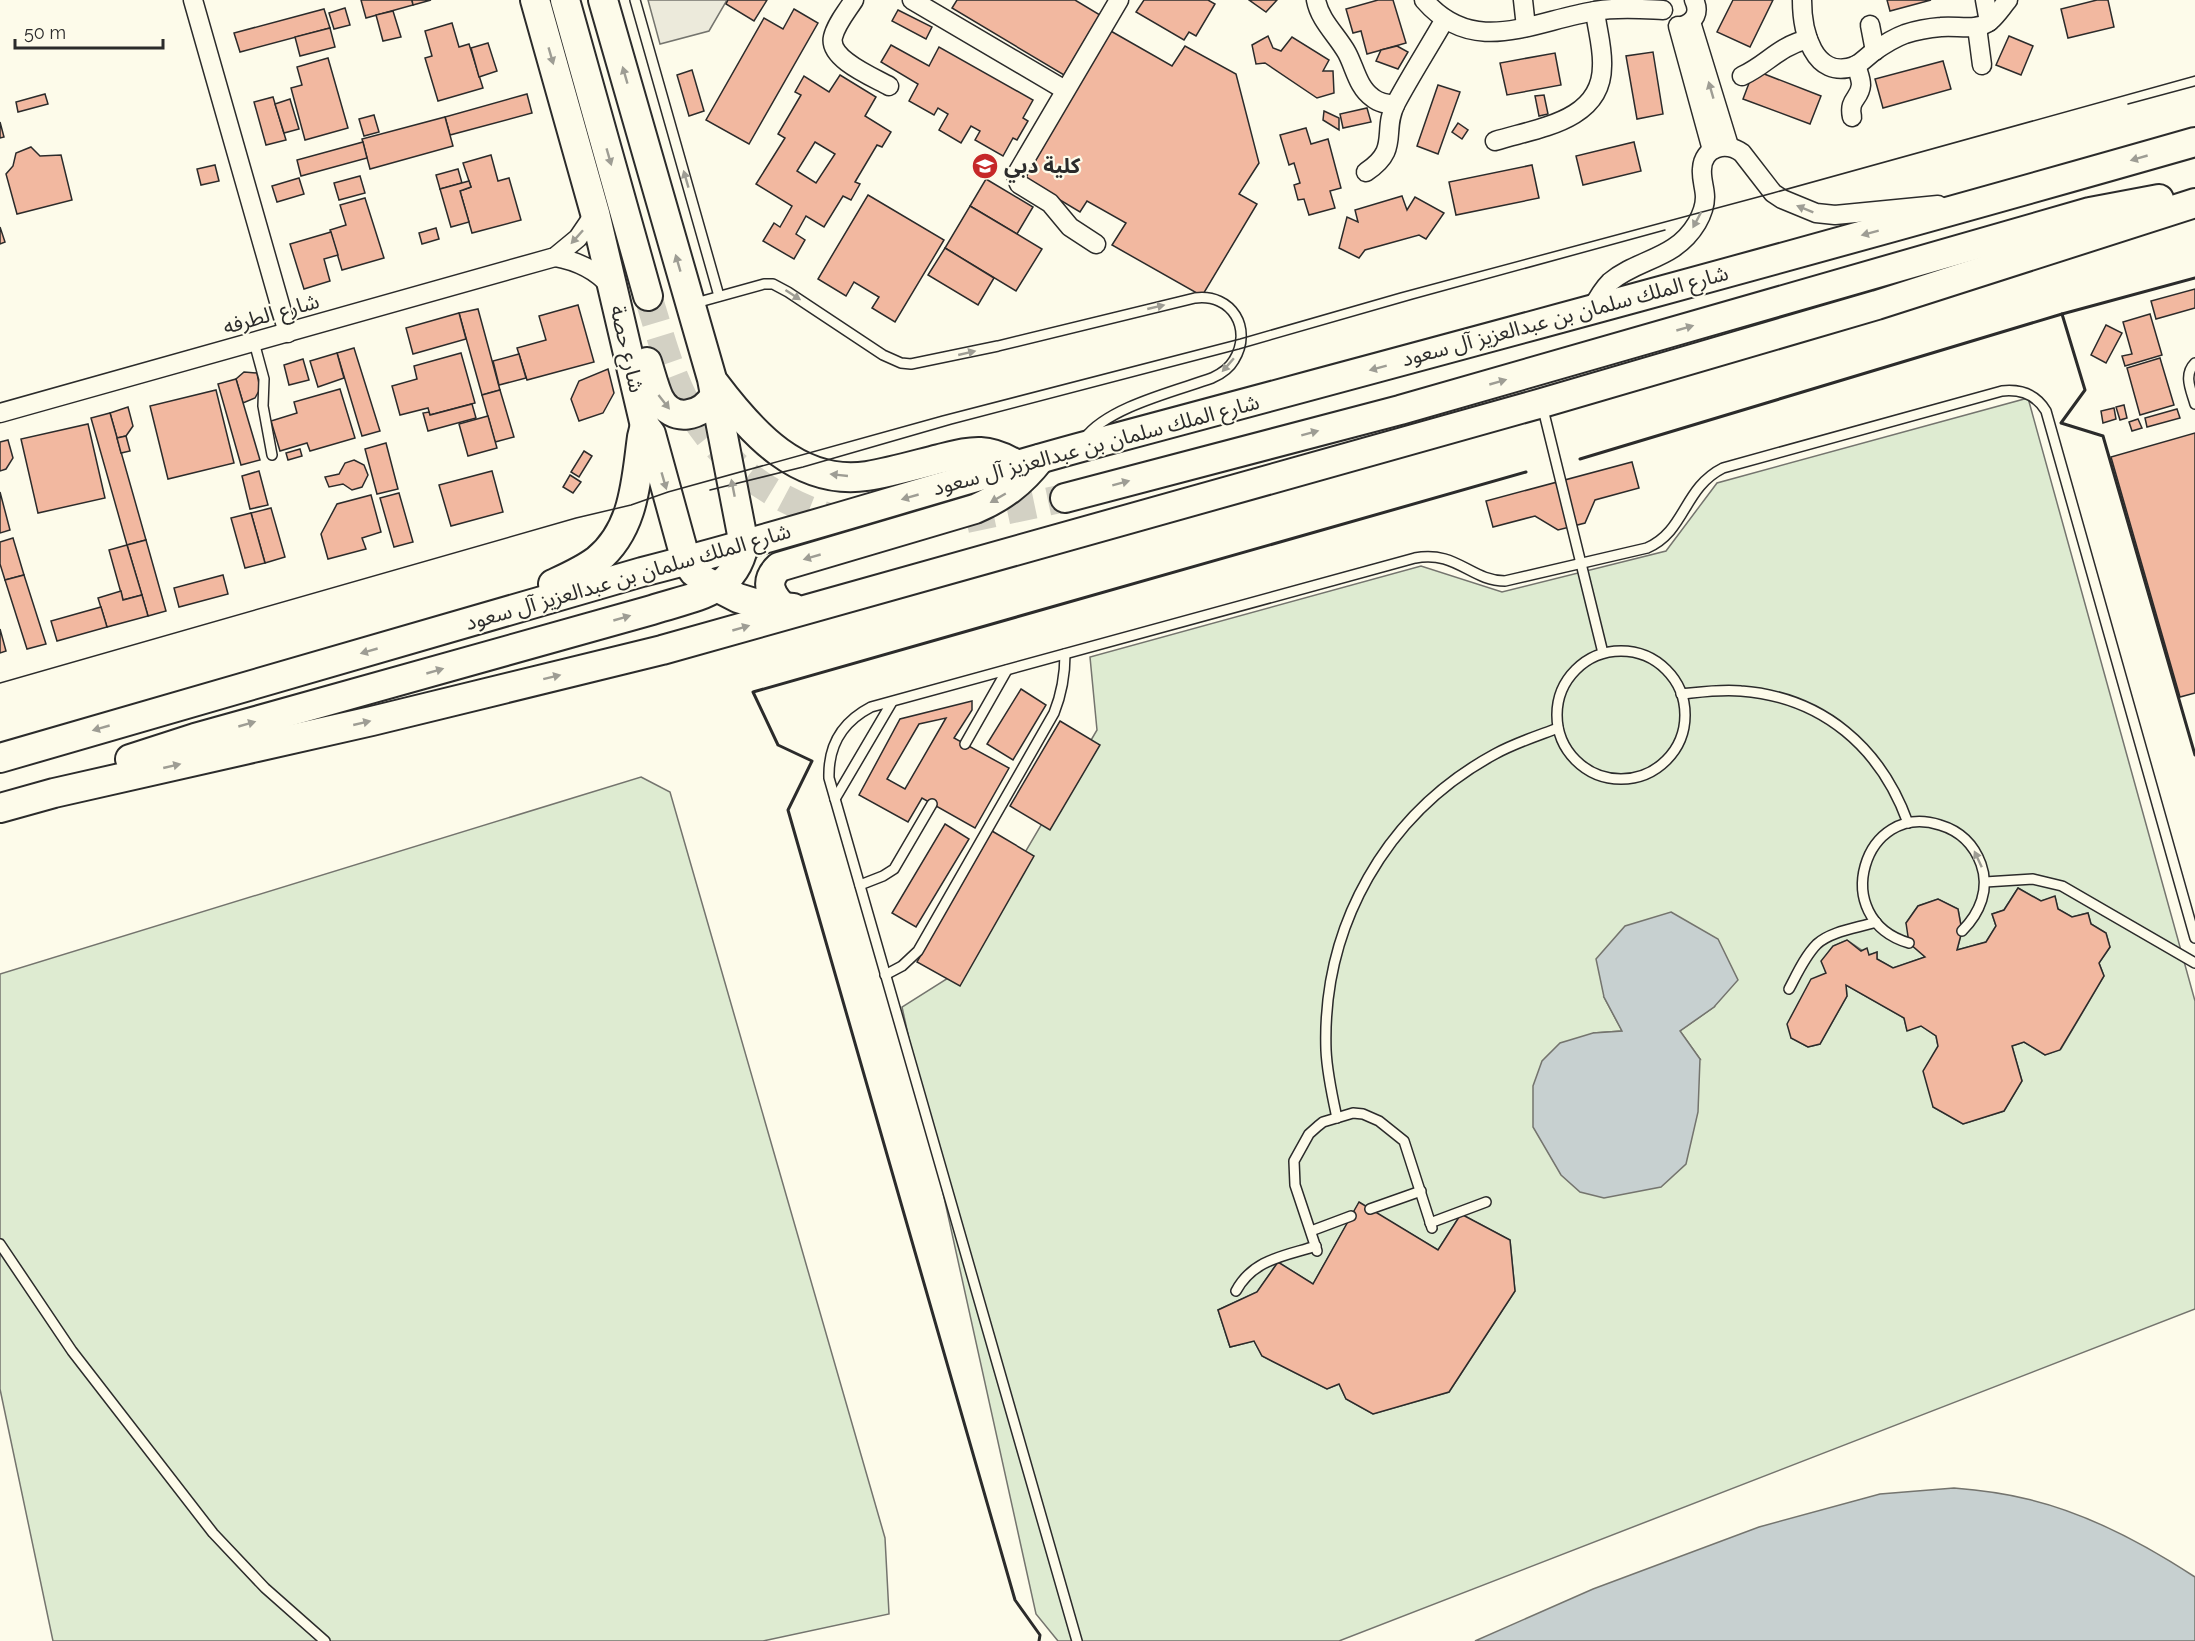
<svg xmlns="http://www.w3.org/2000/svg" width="2195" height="1641" font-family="Raleway,'Noto Sans Arabic',sans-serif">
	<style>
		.green { fill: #deebd1; stroke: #74746e; stroke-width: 1.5; fill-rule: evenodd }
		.parking { fill: #eceadb; stroke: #74746e; stroke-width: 1.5 }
		.water { fill: #c7d0d0; stroke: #74746e; stroke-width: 1.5 }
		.building { fill: #f2b8a0; stroke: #2b2b2b; stroke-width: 1.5; fill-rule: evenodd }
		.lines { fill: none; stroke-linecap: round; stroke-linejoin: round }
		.primary-tunnel { stroke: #d3d1c4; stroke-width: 28; stroke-dasharray: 28 14; stroke-linecap: butt }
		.lane-casing { stroke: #2b2b2b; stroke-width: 12 }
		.street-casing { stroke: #2b2b2b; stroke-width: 21 }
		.primary-casing { stroke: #2b2b2b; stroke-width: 32 }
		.lane { stroke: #fdfbea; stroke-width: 9 }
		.street { stroke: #fdfbea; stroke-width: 18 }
		.primary { stroke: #fdfbea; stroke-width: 28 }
		.tram { stroke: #2b2b2b; stroke-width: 1.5 }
		.wall { stroke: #2b2b2b; stroke-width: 3 }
		.oneway { fill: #9e9d94 }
		.labels { text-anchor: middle; stroke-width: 4.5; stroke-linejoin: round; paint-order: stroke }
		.poi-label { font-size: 21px; font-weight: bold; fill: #2b2b2b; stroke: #fdfbea; text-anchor: start }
		.street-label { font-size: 21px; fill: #2b2b2b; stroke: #fdfbea }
	</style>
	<rect width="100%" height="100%" fill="#fdfbea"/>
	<!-- green -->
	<g class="green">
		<path d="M2028,398l167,603v308l-856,332h-281l-22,-27 -134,-607 51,-32 144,-245 -7,-73 331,-91 81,26 164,-41 51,-68zM2018,888l23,13 14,-4 3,12 14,8 16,-4 3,11 15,9 4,14 -11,16 5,13 -43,73 -16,6 -21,-13 -12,4 10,35 -18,30 -41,13 -30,-17 5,-61 -2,-10 -15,-10 -14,4 -3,-12 -58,-33 1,11 -27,48 -12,3 -17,-9 35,-65 -4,-12 11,-15 14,-6 22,15 8,-3v7l16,9 32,-11 -19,-34 12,-17 20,-7 20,10 4,22 -5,19 29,-8 10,-16 -4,-12 12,-4zM1604,997l110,10 -34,24 20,28 -107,-26 29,-2zM1359,1203l79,47 23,-36 49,26 5,51 -66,101 -76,22 -27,-15 -7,-15 -12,5 -65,-33 -8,-15 -24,6 -12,-37 39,-18 21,-30 35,22z"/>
		<polygon points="641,777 670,792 885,1538 889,1614 763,1641 53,1641 0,1389 0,974"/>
	</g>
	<!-- parking -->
	<polygon class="parking" points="648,0 727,0 709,31 660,44"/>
	<!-- water -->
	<g class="water">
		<polygon points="1671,912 1718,939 1738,980 1714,1007 1680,1031 1700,1059 1698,1112 1686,1164 1661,1187 1604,1198 1580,1192 1561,1175 1533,1127 1533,1086 1542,1061 1560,1043 1593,1033 1622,1031 1604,997 1596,959 1625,926"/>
		<path d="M1954,1488c25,2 49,5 73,11 57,13 119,46 168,78v64h-720l118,-52 166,-62 121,-33z"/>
	</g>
	<!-- building -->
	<g class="building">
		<polygon points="361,0 412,0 413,5 366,18"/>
		<polygon points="412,0 431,0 413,5"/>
		<polygon points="728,0 767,0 754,21 726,4"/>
		<polygon points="957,0 1075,0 1100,15 1064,75 952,8"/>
		<polygon points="1144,0 1208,0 1215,4 1196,36 1189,32 1184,40 1136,12"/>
		<polygon points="1249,0 1277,0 1266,12"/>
		<polygon points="1378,0 1393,0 1406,43 1367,54 1361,31 1353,33 1346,9"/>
		<polygon points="1733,0 1773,0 1750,47 1717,32"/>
		<polygon points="1887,0 1931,0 1890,11"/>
		<polygon points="2097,0 2108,0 2114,27 2068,38 2061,9"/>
		<polygon points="345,8 350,25 334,29 329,13"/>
		<polygon points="324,9 330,28 240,52 234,33"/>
		<polygon points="794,9 818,23 749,144 706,120 764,18 783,29"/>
		<polygon points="898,10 932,27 926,39 892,21"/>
		<polygon points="393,11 401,37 383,41 376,15"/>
		<polygon points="452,23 459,47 469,44 483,88 438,101 425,58 432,56 425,31"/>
		<polygon points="330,28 335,47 300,56 295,37"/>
		<polygon points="1109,30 1172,66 1185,46 1236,74 1259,163 1239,194 1257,204 1202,296 1112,245 1126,223 1087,201 1080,212 1025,179"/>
		<polygon points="1268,36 1273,48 1281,51 1292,37 1329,60 1323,71 1333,71 1334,93 1317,98 1265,63 1256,64 1252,45"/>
		<polygon points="2009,36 2033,46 2021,75 1996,65"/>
		<polygon points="488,43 497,71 479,77 471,48"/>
		<polygon points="891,45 929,66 939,47 1033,100 1023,118 1028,121 1017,140 1013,138 1003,156 975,140 980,131 971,126 961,143 939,130 948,114 938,108 934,115 909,101 918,84 881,62"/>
		<polygon points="1397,46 1408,52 1398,69 1376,61 1381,50"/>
		<polygon points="1653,52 1663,114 1637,119 1626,56"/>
		<polygon points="1555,53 1561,85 1507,95 1500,63"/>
		<polygon points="328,58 348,128 305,140 291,88 302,85 297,67"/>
		<polygon points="1943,61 1951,89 1883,108 1875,79"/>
		<polygon points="692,70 704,111 689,116 677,75"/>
		<polygon points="1754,70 1821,96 1810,124 1743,99"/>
		<path d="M840,75l36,22 -11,19 26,16 -9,15 -5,-2 -22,37 5,2 -9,16 -8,-4 -19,31 -18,-11 -10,18 9,6 -11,19 -31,-18 11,-18 6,4 12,-21 -36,-22 29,-46 -7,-4 23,-39 -6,-3 9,-16 25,16zM815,142l20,12 -19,29 -19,-12z"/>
		<polygon points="1438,85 1460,92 1438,154 1417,146"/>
		<polygon points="45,94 48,104 18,112 16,102"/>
		<polygon points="527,94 532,113 450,135 445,117"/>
		<polygon points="1544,95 1548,114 1539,116 1535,96"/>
		<polygon points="273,97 286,140 266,145 254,102"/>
		<polygon points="290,99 299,129 284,133 275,104"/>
		<polygon points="1367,108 1371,122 1343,128 1340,114"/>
		<polygon points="1324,111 1339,118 1339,130 1323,120"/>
		<polygon points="374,115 379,132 364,136 359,119"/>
		<polygon points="445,117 453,146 370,169 362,139"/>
		<polygon points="0,122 4,137 0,138"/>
		<polygon points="1458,123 1468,130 1462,139 1452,132"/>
		<polygon points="1306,128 1311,144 1328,139 1341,188 1330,191 1335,208 1309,215 1304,199 1298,200 1294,185 1300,183 1294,163 1289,165 1280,135"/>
		<polygon points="363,142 367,158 301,176 297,160"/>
		<polygon points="1634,142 1641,171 1583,185 1576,156"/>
		<polygon points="31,147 40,156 61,155 72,200 17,214 6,174 13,166 16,153"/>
		<polygon points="491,155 498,181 509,178 521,220 472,233 460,191 471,187 463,163"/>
		<polygon points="215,165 219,181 201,185 197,169"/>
		<polygon points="1532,165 1539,198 1456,215 1449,182"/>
		<polygon points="458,169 462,183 440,189 436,175"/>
		<polygon points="360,176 365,193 339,200 334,183"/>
		<polygon points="299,178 304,194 277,202 272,186"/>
		<polygon points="986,179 1033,207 1017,234 970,206"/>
		<polygon points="469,181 471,187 460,191 469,222 451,227 440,189"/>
		<polygon points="868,195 944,240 895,322 872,308 879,297 854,282 846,296 818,279"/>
		<polygon points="1402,196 1407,210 1415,197 1444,213 1426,239 1419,235 1365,250 1359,258 1339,248 1347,217 1358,222 1355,210"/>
		<polygon points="365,198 384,258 342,270 330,230 346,225 340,205"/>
		<polygon points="970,206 1042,249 1016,291 945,248"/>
		<polygon points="0,227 5,242 0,244"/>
		<polygon points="436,228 439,239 422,244 419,233"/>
		<polygon points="331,232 338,255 324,259 330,281 304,289 290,244"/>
		<polygon points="945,248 994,278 978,305 928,275"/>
		<polygon points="2195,289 2195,308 2156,319 2151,301"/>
		<polygon points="578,305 594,362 527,380 517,348 546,340 539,316"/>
		<polygon points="478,309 500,390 482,395 459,313"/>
		<polygon points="459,313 466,339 413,354 406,328"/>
		<polygon points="2150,314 2162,355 2125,366 2122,356 2132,354 2123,322"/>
		<polygon points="2106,325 2122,333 2106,363 2091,355"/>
		<polygon points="354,348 380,431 362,436 337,353"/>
		<polygon points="337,353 344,378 318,387 310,361"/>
		<polygon points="461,353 475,403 430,415 428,408 400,415 392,386 417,379 414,366"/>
		<polygon points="519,354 526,378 499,385 493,361"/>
		<polygon points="2160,358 2174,405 2140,415 2127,368"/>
		<polygon points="303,359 309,380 289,385 284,365"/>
		<polygon points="608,369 614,393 603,413 579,421 571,399 579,381"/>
		<polygon points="244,372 257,373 260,389 255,398 243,403 236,379"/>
		<polygon points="236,379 260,460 241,465 218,384"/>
		<polygon points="340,389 355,438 310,451 307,443 280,451 271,421 297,413 294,402"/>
		<polygon points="216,390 234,463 168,479 150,406"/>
		<polygon points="500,390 514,437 495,442 482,395"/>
		<polygon points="472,404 476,418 428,431 423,413 429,412 430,415"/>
		<polygon points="2124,405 2127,418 2120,420 2116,407"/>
		<polygon points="128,407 133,426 126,436 117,438 110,413"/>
		<polygon points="2114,408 2116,419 2103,423 2101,411"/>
		<polygon points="2177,409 2180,418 2147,427 2145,418"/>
		<polygon points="110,413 146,540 127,545 91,418"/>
		<polygon points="488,416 497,448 468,456 459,424"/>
		<polygon points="2138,419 2142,428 2132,431 2129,422"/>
		<polygon points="88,424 105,498 38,513 21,439"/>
		<polygon points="2195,433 2195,693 2180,697 2111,457"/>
		<polygon points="126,436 130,451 121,453 117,438"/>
		<polygon points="8,440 13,458 6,469 0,471 0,442"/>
		<polygon points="386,443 398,489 377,494 365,449"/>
		<polygon points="300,449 302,456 288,460 286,453"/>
		<polygon points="584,451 592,456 579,477 571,472"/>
		<polygon points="354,460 364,465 368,475 362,487 352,490 343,484 329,487 325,477 339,474 345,463"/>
		<polygon points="1632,462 1639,488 1595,500 1585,523 1558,530 1535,516 1493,527 1486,501"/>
		<polygon points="259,471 268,505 250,509 242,476"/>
		<polygon points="492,471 503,512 451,526 439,485"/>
		<polygon points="570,475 581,482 573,493 563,487"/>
		<polygon points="0,492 10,530 0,533"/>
		<polygon points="399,493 413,542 394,547 380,498"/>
		<polygon points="371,495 381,532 362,538 366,549 328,559 321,534 337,504"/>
		<polygon points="271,508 285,557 265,563 251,513"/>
		<polygon points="251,513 265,563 245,568 231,518"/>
		<polygon points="13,538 24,575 5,580 0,564 0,542"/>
		<polygon points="146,540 166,611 148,616 127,545"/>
		<polygon points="127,545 142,595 123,600 109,550"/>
		<polygon points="24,575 46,644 27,649 5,580"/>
		<polygon points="223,575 228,594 179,607 174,588"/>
		<polygon points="121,591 123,600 142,595 148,616 107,627 98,598"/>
		<polygon points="101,607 107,627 57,641 51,621"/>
		<polygon points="0,629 6,651 0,653"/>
		<polygon points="1021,689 1046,705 1013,760 987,744"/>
		<path d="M972,701v9l-18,28 55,30 -34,60 -53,-30 -14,24 -49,-27 41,-76zM946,718l-41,71 -18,-10 32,-55z"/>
		<polygon points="1060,721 1100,745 1050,830 1010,806"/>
		<polygon points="945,824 969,839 916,927 892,913"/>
		<polygon points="992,831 1034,856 960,986 917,962"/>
		<polygon points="2018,888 2041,901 2055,896 2058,909 2072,917 2088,913 2091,924 2106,933 2110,947 2099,963 2104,976 2060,1050 2045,1055 2024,1042 2012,1046 2022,1081 2004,1111 1963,1124 1933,1107 1923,1071 1938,1046 1936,1036 1921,1026 1907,1031 1904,1018 1846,985 1847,996 1820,1044 1808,1047 1791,1038 1787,1024 1811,979 1826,973 1821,961 1833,946 1847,940 1861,951 1867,948 1869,955 1877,952 1877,959 1893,968 1925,957 1909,943 1906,923 1918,906 1938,899 1958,909 1962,931 1957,950 1986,942 1996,926 1992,914 2004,910"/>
		<polygon points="1359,1202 1438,1250 1461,1214 1510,1240 1515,1291 1449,1392 1373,1414 1346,1399 1339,1384 1327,1389 1262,1356 1254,1341 1230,1347 1218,1310 1257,1292 1278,1262 1313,1284"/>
	</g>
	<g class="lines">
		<!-- primary-tunnel -->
		<g class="primary-tunnel">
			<path d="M648,296c11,35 20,71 36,103 42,81 132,131 222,128"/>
			<polyline points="966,519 1065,498"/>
		</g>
		<defs>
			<g id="lane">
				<polyline points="635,0 719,296"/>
				<path d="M692,304l72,-20h9l15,8 95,63 18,8 10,1 87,-18 197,-48c37,-5 58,31 39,62 -5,9 -13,14 -22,18 -36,13 -104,29 -127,60"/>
				<polyline points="254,342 264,379 263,406 272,455"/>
				<path d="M2195,363c-12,12 -4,27 0,41"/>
				<polyline points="1542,405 1603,653"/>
				<circle cx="1621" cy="715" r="64"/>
				<path d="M1681,694c20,-2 40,-5 60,-3 82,6 140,57 167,132"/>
				<polyline points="965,744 1007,670"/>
				<polyline points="835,799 892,702"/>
				<polyline points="1985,882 2033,879 2062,886 2195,963"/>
				<polyline points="860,885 883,876 894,869 932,804"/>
				<path d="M1909,943c-82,-24 -45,-143 31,-118 20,6 34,20 41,39 9,25 -1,49 -19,67"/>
				<path d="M885,975l17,-9 16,-15 136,-238c8,-20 11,-38 11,-59"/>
				<path d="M1789,989c8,-15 16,-33 28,-45 14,-13 41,-16 59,-22"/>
				<path d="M1337,1118c-5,-23 -10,-45 -11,-68 -4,-124 60,-237 169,-296 20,-11 42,-18 63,-26"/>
				<polyline points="1370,1209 1421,1191"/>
				<polyline points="1430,1223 1486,1202"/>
				<polyline points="1311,1231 1351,1216"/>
				<polyline points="0,1244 72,1351 213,1533 265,1588 325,1641"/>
				<polyline points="1317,1251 1295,1185 1294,1161 1309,1134 1318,1126 1323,1122 1353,1113 1363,1114 1379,1121 1404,1141 1432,1228"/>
				<path d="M1236,1291c17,-32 49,-35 80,-45"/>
				<path d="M1077,1641l-248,-863c-1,-33 13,-56 42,-71l544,-149c41,-8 56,23 90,23l142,-33c39,-17 36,-60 76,-80l279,-77c19,-2 34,3 44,20l149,527"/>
			</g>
			<g id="street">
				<polyline points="193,0 288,333"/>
				<path d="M854,0c-7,11 -18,24 -21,37 -5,22 40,40 56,49"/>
				<polyline points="912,0 1065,90"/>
				<path d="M1316,0c4,21 21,35 31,53 8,15 11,35 26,45 6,5 14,6 22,7"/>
				<path d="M1424,0c50,58 109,21 171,11 22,-4 46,-2 68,-1"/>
				<polyline points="1523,0 1526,27"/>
				<path d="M1802,0c0,30 11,81 53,66 6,-3 13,-10 18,-14 10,-7 21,-14 32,-18 12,-4 24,-6 36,-7 17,-2 35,5 49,-6 7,-6 12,-14 18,-21"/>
				<polyline points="1985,0 1989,22"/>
				<polyline points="1691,22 1729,146"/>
				<polyline points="1870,25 1875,51"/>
				<polyline points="1678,26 1712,150"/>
				<path d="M1682,26c13,-4 18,-14 12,-26"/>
				<polyline points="1977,27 1982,65"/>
				<path d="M1742,76c26,-12 35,-29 66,-37"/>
				<path d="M1852,117c-4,-18 8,-18 9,-32 0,-7 -3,-13 -5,-20"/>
				<path d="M1495,141c41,-13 107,-19 107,-75 1,-18 -5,-37 -7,-55"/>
				<path d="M1366,172c35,-23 15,-40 30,-69 15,-28 33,-56 49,-84"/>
				<polyline points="1096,244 1070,227 1050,203 1019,184 1016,175 1119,0"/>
				<path d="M555,257c22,4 40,12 55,29"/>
				<path d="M1592,309c5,-10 10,-19 18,-27 29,-24 65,-22 87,-59 4,-7 8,-17 8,-26 0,-9 -4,-18 -3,-28 1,-22 24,-28 40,-16l31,40 9,6 34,14 19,2 103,-10"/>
				<polyline points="0,413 555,257 578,238 595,213"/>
			</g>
			<g id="primary">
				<polyline points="535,0 595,213 645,426 651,434 686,561 694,572 705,581 738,598 761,605 793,608"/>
				<polyline points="565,0 648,296"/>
				<path d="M647,362c4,12 7,25 12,36 13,26 43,19 56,-3"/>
				<path d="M715,384c37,49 84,102 152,92 24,-4 48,-11 72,-17 33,-8 47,-13 78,6"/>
				<polyline points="1065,498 1400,410 2090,212 2159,199"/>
				<path d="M553,584c15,-7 31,-14 44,-24 38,-31 39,-80 45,-123l2,-8"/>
				<path d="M785,609c-14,-13 -22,-27 -6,-42l196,-58c28,-12 47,-27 65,-50"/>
				<path d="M0,758l642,-186c146,-37 290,-84 436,-124 373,-100 746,-200 1117,-306"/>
				<path d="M130,759l65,-21 457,-128c42,-14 81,-15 92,-65l-32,-166 -109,-379"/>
				<polyline points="0,808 54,793 372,721 662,650 1542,403 1877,305 2195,203"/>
			</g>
		</defs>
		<!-- lane casing -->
		<use href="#lane" class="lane-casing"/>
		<!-- street casing -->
		<use href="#street" class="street-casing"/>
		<!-- primary casing -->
		<use href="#primary" class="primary-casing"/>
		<!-- lane -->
		<use href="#lane" class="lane"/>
		<!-- street -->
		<use href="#street" class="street"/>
		<!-- primary -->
		<use href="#primary" class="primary"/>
		<!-- tram -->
		<g class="tram">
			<polyline points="2128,104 2195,86"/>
			<polyline points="710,490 803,467 952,424 1239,349 1413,299 1665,230"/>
			<polyline points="0,683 576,518 631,505 668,492 942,416 1240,339 1400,293 1773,193 2195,76"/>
		</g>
		<!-- wall -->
		<g class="wall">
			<polyline points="2062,314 2195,278"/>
			<polyline points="1580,459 2062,314 2085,390 2061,423 2103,436 2195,755"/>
			<polyline points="1039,1641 1040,1635 1015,1600 788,810 812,761 778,745 753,692 1526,472"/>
		</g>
	</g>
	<!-- one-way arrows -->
	<defs><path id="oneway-solid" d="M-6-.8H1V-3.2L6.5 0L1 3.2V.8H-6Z" transform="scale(1.5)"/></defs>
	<g class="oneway">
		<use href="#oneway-solid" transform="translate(551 56) rotate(74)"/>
		<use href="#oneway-solid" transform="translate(625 75) rotate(-106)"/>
		<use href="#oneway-solid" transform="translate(1711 90) rotate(-106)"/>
		<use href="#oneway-solid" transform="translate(609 157) rotate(74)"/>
		<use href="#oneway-solid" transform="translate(2139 158) rotate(164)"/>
		<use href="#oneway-solid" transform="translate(686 179) rotate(-106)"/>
		<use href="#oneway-solid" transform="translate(1805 209) rotate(-158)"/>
		<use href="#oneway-solid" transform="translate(1697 220) rotate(118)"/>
		<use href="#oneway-solid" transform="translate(1870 233) rotate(165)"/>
		<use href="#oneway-solid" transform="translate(577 237) rotate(132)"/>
		<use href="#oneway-solid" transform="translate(678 263) rotate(-106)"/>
		<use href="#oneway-solid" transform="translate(793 295) rotate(33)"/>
		<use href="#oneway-solid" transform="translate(1156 307) rotate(-13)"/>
		<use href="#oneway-solid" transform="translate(1685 328) rotate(-16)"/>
		<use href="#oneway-solid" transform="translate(967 353) rotate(-13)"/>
		<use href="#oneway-solid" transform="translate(1228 365) rotate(131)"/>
		<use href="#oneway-solid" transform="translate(1378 368) rotate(165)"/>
		<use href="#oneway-solid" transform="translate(1498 382) rotate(-16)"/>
		<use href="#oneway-solid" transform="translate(664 402) rotate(52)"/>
		<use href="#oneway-solid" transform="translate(1310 433) rotate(-15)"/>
		<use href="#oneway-solid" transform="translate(839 475) rotate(-174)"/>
		<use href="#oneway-solid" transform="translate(664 481) rotate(74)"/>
		<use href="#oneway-solid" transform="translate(1121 483) rotate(-15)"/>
		<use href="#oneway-solid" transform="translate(733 488) rotate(-101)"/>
		<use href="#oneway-solid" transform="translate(910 497) rotate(164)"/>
		<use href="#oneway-solid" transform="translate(998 498) rotate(150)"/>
		<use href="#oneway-solid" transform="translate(812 557) rotate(164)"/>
		<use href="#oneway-solid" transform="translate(622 618) rotate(-16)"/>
		<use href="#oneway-solid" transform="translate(741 628) rotate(-16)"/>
		<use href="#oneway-solid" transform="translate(369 651) rotate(164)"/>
		<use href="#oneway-solid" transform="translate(435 671) rotate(-16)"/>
		<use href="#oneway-solid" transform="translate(552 677) rotate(-14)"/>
		<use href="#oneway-solid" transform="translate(362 723) rotate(-13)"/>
		<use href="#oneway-solid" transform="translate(247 724) rotate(-16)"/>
		<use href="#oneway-solid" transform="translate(101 728) rotate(164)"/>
		<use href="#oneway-solid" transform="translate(172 766) rotate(-13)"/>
		<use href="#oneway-solid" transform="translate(1978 859) rotate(-115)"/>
	</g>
	<!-- icons -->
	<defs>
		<symbol id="school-disc" viewBox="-11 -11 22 22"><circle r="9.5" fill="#c62828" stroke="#fdfbea"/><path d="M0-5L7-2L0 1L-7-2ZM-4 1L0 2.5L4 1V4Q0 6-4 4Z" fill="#fff"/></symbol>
	</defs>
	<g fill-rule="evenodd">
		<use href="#school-disc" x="970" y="151" width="30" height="30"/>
	</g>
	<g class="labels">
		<!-- poi labels -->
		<g class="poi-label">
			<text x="1004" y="173">كلية دبي</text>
		</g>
		<!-- street labels -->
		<g class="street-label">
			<text transform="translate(271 314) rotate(-16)" y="7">شارع الطرفه</text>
			<text transform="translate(1565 316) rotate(-15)" y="7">شارع الملك سلمان بن عبدالعزيز آل سعود</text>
			<text transform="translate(627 349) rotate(77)" y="7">شارع حصة</text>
			<text transform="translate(1096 445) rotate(-15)" y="7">شارع الملك سلمان بن عبدالعزيز آل سعود</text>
			<text transform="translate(628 577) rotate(-16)" y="7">شارع الملك سلمان بن عبدالعزيز آل سعود</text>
		</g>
	</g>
	<!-- scale -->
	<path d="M15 39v9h148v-9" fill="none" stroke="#2b2b2b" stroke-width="3"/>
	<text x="24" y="39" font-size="18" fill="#2b2b2b" stroke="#fdfbea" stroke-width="4.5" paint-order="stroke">50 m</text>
</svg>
